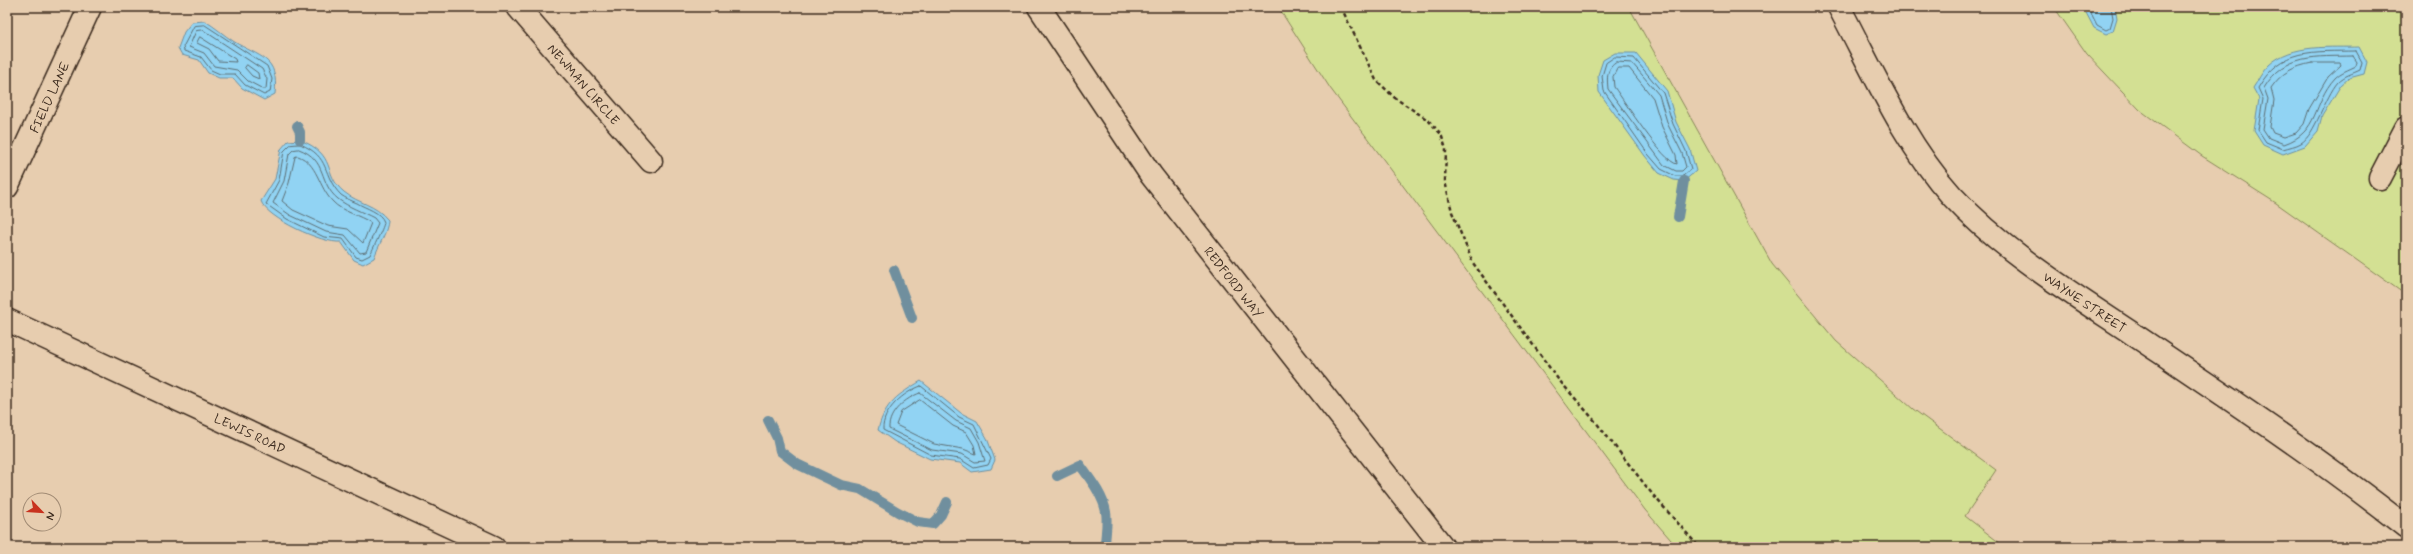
<svg xmlns="http://www.w3.org/2000/svg" width="2413" height="554" font-family="Mynerve,sans-serif">
	<style>
		.green { fill: #d3e093; stroke: #878558 }
		.water { fill: #91d3f3; stroke: #6f8f9e }
		.lines { fill: none; stroke-linecap: round; stroke-linejoin: round }
		.shore { stroke: #5d6e73; stroke-width: 1 }
		.stream { stroke: #6f8f9e; stroke-width: 10 }
		.street-casing { stroke: #3b2a1e; stroke-width: 25 }
		.path { stroke: #3b2a1e; stroke-width: 2.5; stroke-dasharray: 4 3; stroke-linecap: butt }
		.street { stroke: #e7cdaf; stroke-width: 22 }
		.labels { text-anchor: middle; stroke-width: 3.5; stroke-linejoin: round; paint-order: stroke }
		.street-label { font-size: 13px; fill: #3b2a1e; stroke: #e7cdaf }
	</style>
	<rect width="100%" height="100%" fill="#e7cdaf"/>
	<filter id="ink" filterUnits="userSpaceOnUse"><feTurbulence type="fractalNoise" baseFrequency=".025" numOctaves="2"/><feDisplacementMap in="SourceGraphic" scale="8" xChannelSelector="R" yChannelSelector="G"/><feConvolveMatrix kernelMatrix="1 2 1 2 8 2 1 2 1" color-interpolation-filters="sRGB"/></filter>
	<g filter="url(#ink)">
		<!-- green -->
		<g class="green">
			<polygon points="1278,7 1629,7 1772,264 1836,341 1913,409 1996,470 1965,516 2005,547 1677,547 1645,510 1330,88"/>
			<polygon points="2054,7 2406,7 2406,295 2276,203 2202,156 2140,110 2087,54"/>
		</g>
		<!-- water -->
		<g class="water">
			<polygon points="2083,7 2115,7 2117,18 2113,31 2106,34 2094,28"/>
			<path d="M205,21c10,6 19,14 28,20 27,17 46,15 42,53l-11,6 -22,-12 -9,-10h-14l-11,-5 -9,-13 -17,-5 -4,-7 6,-16 8,-10z"/>
			<path d="M2359,47l8,15 -3,12 -15,4 -8,7 -19,31 -4,15 -13,15 -22,8 -20,-9 -9,-14 5,-32 -6,-11c5,-7 9,-17 16,-23 23,-22 62,-17 90,-18z"/>
			<polygon points="1615,53 1636,53 1667,91 1676,122 1690,149 1696,171 1684,181 1674,180 1659,173 1645,156 1599,92 1598,75 1603,60"/>
			<path d="M300,140c38,15 22,34 44,52 15,12 31,12 44,28 0,11 -10,26 -14,38l-11,6 -9,-4 -13,-18c-18,2 -75,-24 -80,-41l14,-22 6,-30 7,-8z"/>
			<path d="M921,381l40,32 16,8 10,17 8,22 -4,9 -19,3 -12,-9 -30,-4 -35,-17 -17,-12c7,-28 20,-35 43,-49z"/>
		</g>
		<g class="lines">
			<!-- shore -->
			<g class="shore">
				<polyline points="2088,7 2097,25 2106,30 2110,28 2113,18 2111,7"/>
				<polygon points="205,25 267,66 272,79 270,92 264,95 245,85 235,74 220,74 211,70 201,57 184,51 183,47 194,26"/>
				<polygon points="203,30 262,69 267,79 266,89 263,89 248,81 237,70 214,66 204,53 189,47 196,31"/>
				<polygon points="200,37 235,59 236,62 218,61 209,49 197,43"/>
				<path d="M2356,51l6,11 -2,8c-8,4 -15,5 -22,12 -13,15 -23,53 -37,61 -5,3 -12,4 -18,6l-17,-7 -8,-12 5,-31 -5,-11c24,-41 55,-36 98,-37z"/>
				<path d="M2353,56l4,6 -1,4c-8,4 -15,6 -21,12 -23,25 -15,54 -51,66l-15,-6 -6,-9 5,-30 -4,-11c21,-35 52,-31 89,-32z"/>
				<polygon points="1615,57 1634,58 1663,93 1673,124 1686,151 1691,169 1683,176 1675,176 1661,169 1648,154 1604,91 1602,76 1606,63"/>
				<path d="M1617,62l15,1 27,32 9,30 14,28 4,14 -4,4h-6l-12,-6 -56,-76c-1,-11 -2,-21 9,-27z"/>
				<path d="M2312,63h28l1,2 -13,12 -19,32 -5,15 -8,9 -12,4 -11,-4 -3,-6 4,-27 -3,-12c11,-16 22,-21 41,-25z"/>
				<polygon points="247,65 258,73 259,79 252,76 245,68"/>
				<path d="M1618,68h11l24,30 9,29 14,28 1,9c-14,-2 -52,-62 -63,-77l-1,-10z"/>
				<path d="M300,144c32,13 21,31 41,51 4,3 11,6 16,8 8,5 24,9 27,19 1,2 -12,29 -14,33l-8,4 -6,-2 -13,-18 -19,-2 -37,-18 -21,-15 13,-24 5,-29 6,-6z"/>
				<path d="M299,149c29,11 19,34 39,50 10,8 25,13 36,19l4,5 -12,29 -6,1 -15,-18 -19,-3 -36,-17 -17,-12 11,-22 5,-27 4,-4z"/>
				<path d="M298,156c20,7 20,31 35,46 9,10 27,13 38,21l-8,20 -15,-14 -20,-3 -35,-16 -11,-9 7,-18 6,-26z"/>
				<path d="M921,386l38,31 15,7 17,35 -3,6 -14,3 -14,-9 -29,-4 -48,-25c-1,-20 21,-38 38,-44z"/>
				<path d="M920,393l36,28 15,7 8,14 6,19 -10,1 -13,-8 -30,-4 -43,-21c-1,-17 17,-31 31,-36z"/>
				<polygon points="920,400 953,426 966,432 974,445 976,454 963,449 934,444 896,425 901,412"/>
			</g>
			<!-- stream -->
			<g class="stream">
				<polyline points="297,126 300,132 300,140"/>
				<polyline points="1678,217 1684,181"/>
				<polyline points="894,270 912,318"/>
				<polyline points="768,420 777,438 780,451 797,464 841,485 860,489 898,512 918,522 933,524 941,515 947,502"/>
				<path d="M1057,476l23,-11c10,14 23,30 26,47 2,11 -1,24 -1,35"/>
			</g>
			<defs>
				<g id="street">
					<polyline points="518,7 651,161"/>
					<polyline points="1039,7 1151,175 1443,547"/>
					<path d="M1839,7c33,62 65,136 113,189 52,56 118,96 181,138 92,62 186,124 273,193"/>
					<polyline points="2380,178 2406,128"/>
					<polyline points="7,187 90,7"/>
					<polyline points="7,320 494,547"/>
				</g>
			</defs>
			<!-- street casing -->
			<use href="#street" class="street-casing"/>
			<!-- path -->
			<polyline class="path" points="1341,7 1376,80 1395,98 1428,120 1441,134 1446,149 1445,181 1452,212 1473,263 1558,379 1595,421 1653,495 1699,547"/>
			<!-- street -->
			<use href="#street" class="street"/>
		</g>
	</g>
	<g class="labels">
		<!-- street labels -->
		<g class="street-label">
			<text transform="translate(584 84) rotate(49)" y="5">NEWMAN CIRCLE</text>
			<text transform="translate(49 97) rotate(-65)" y="5">FIELD LANE</text>
			<text transform="translate(1234 282) rotate(52)" y="5">REDFORD WAY</text>
			<text transform="translate(2085 302) rotate(34)" y="5">WAYNE STREET</text>
			<text transform="translate(250 433) rotate(25)" y="5">LEWIS ROAD</text>
		</g>
	</g>
	<!-- margin -->
	<rect width="2413" height="554" fill="none" stroke="#e7cdaf" stroke-width="24"/>
	<rect x="12" y="12" width="2389" height="530" fill="none" stroke="#3b2a1e" stroke-width="1.5" filter="url(#ink)"/>
	<!-- north arrow -->
	<g transform="translate(42 512) rotate(115)"><circle r="19" fill="#e7cdaf" stroke="#a28c75"/>
	<path d="M0-3L7 15L0 10L-7 15Z" fill="#c8321e"/>
	<text y="-6" font-size="11" font-weight="bold" text-anchor="middle" fill="#3b2a1e">N</text>
	</g>
</svg>
